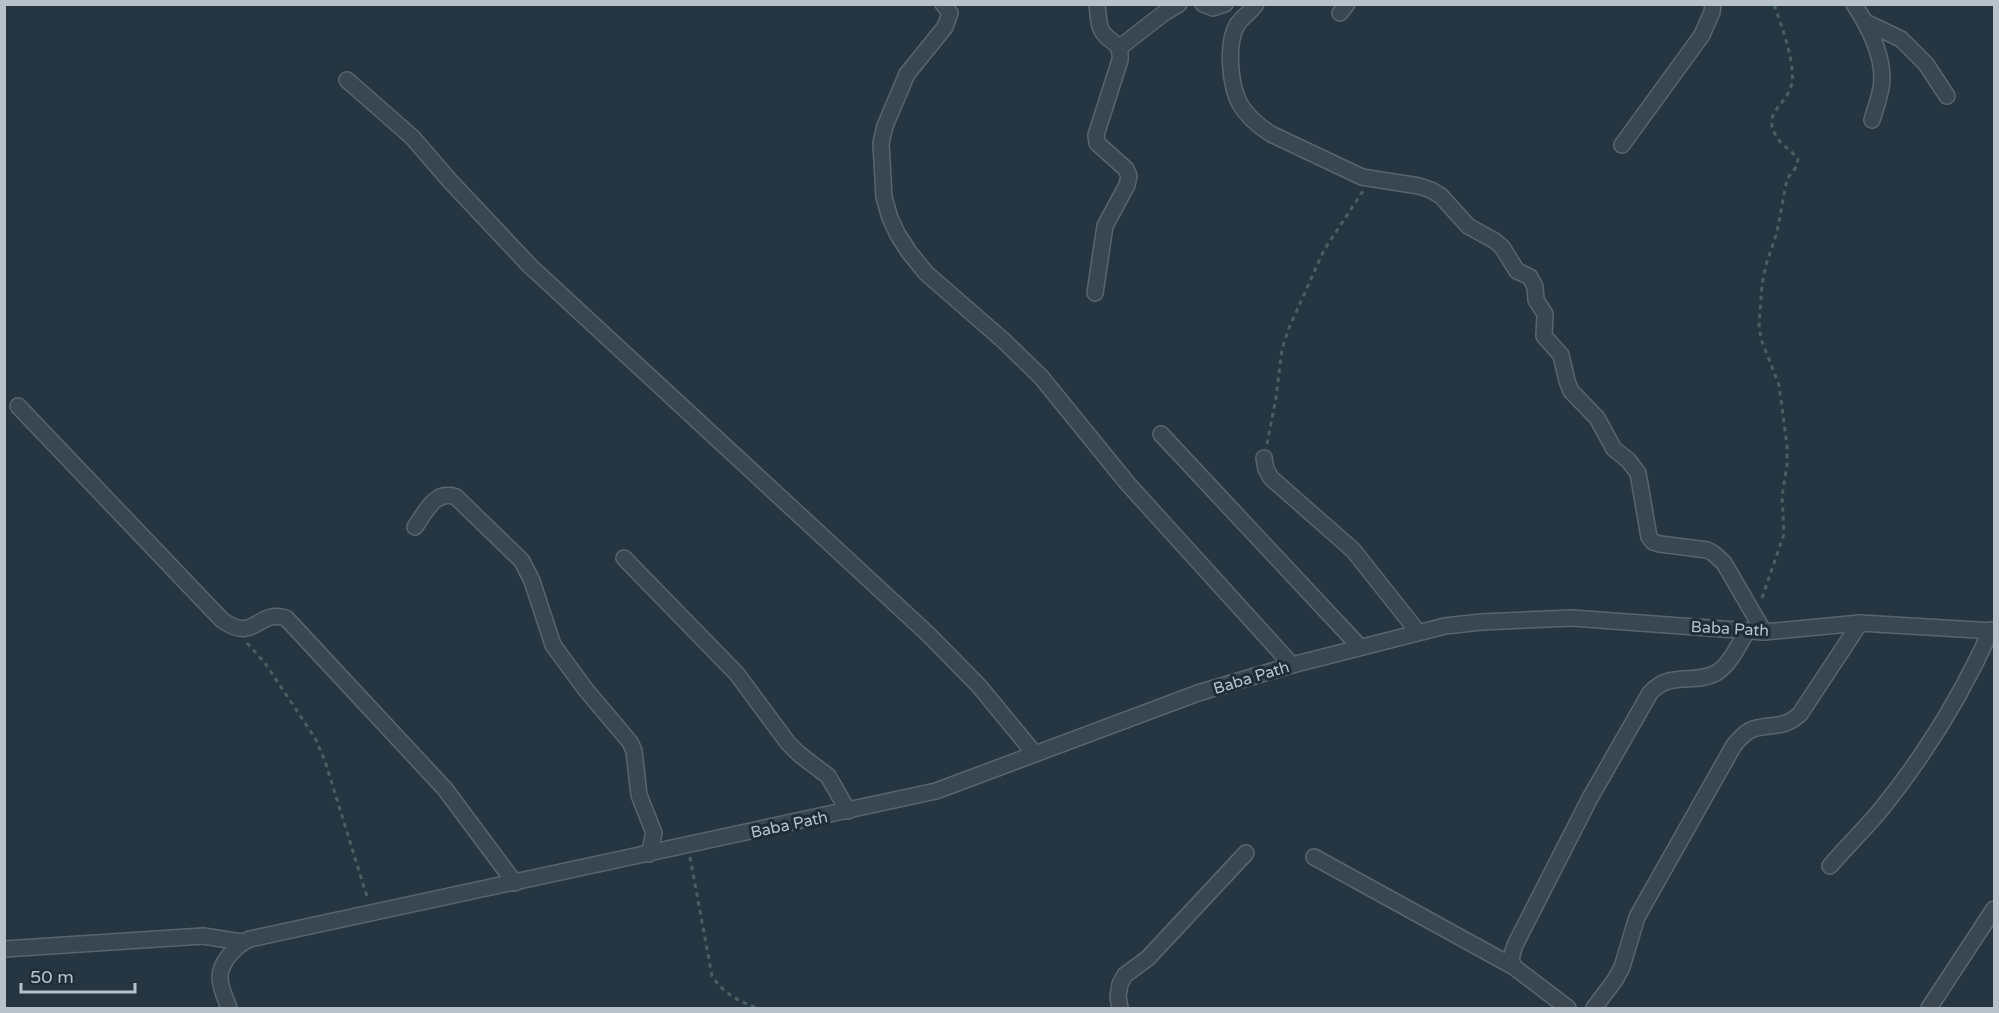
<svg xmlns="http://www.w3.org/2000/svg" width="1999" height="1013" font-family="'Varela Round',sans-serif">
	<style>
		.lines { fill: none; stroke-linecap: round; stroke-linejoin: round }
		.minor-casing { stroke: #58656f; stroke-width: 18 }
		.path { stroke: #48605f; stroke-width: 3; stroke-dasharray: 4.5 4.5; stroke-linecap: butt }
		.minor { stroke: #3a4751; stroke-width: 15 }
		.labels { text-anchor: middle; stroke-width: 6; stroke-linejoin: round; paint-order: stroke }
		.street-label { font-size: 16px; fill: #b7c2cb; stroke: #1e2c37 }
	</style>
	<rect width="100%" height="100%" fill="#253642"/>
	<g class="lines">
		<defs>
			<g id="minor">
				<polyline points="943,4 950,13 945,27 907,74 885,126 881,143 884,197 890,218 898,235 909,252 926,273 1004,341 1041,377 1128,484 1292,665"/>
				<polyline points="1203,4 1213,8 1225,4"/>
				<path d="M1256,4c-5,8 -14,13 -19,21 -11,19 -7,61 3,79 7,12 20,23 31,30l91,43 57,9 12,4 10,6 27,30 27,15 7,6 15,24 13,6 5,10 1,13 9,14 -1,22 17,19 6,26 4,10 26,27 17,31 14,11 10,13 11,64 4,5 7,2 47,6 6,3 11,10 40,69"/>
				<path d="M1854,4c15,23 32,56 27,84 -2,11 -6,22 -9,32"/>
				<polyline points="1340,13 1347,4"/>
				<polyline points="1865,22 1901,39 1926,64 1947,96"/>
				<polyline points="1119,48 1164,13 1179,4"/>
				<polyline points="347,80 412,137 450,181 530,266 928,634 979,686 1035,754"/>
				<polyline points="1622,145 1702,35 1712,12 1713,4"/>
				<path d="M1095,293l10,-67 22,-41 2,-9 -3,-7 -29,-26 -1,-8 24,-75c2,-20 -13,-17 -19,-31 -3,-7 -3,-17 -4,-25"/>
				<path d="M18,406l204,214c34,24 34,-11 64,-2l159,171 70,94"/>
				<polyline points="1161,434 1360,647"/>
				<polyline points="1264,458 1266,469 1271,478 1353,550 1418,632"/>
				<path d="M415,527c10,-14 20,-38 41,-30l66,64 10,20 21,64 33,45 44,52 4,9 5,44 15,38 -5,21"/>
				<polyline points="624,558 737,674 788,743 799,754 828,776 848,811"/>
				<polyline points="1314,857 1514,967"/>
				<path d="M1830,866c17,-20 36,-38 53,-59 44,-55 79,-112 108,-177"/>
				<polyline points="4,949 203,936 242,942"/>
				<path d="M229,1008c-3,-9 -10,-22 -9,-32 1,-15 17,-32 30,-37l686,-148 262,-98 94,-28 153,-39 36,-4 91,-4 192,14 96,-9 134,8"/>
				<polyline points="1120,1008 1118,997 1120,984 1125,975 1148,958 1246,853"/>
				<path d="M1568,1008l-54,-41 -3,-9 4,-13 75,-147 60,-105c21,-23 44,-8 66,-20 14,-8 23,-29 31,-42"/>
				<path d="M1594,1008l21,-28 7,-13 15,-50 97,-172c5,-6 11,-13 19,-16 19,-6 29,1 47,-15l60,-91"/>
				<polyline points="1929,1008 1994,909"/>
			</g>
		</defs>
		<!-- minor casing -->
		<use href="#minor" class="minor-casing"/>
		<!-- path -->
		<g class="path">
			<polyline points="1267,444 1276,398 1282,349 1289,328 1324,250 1363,191"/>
			<path d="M1762,598l22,-64 -2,-38 5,-31v-20l-8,-60 -18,-46 -2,-14 3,-41 4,-19 11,-33 10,-53 9,-12 2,-8c-6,-8 -14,-12 -20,-20 -19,-28 10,-32 14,-57 3,-21 -11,-57 -18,-78"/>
			<polyline points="247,643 265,663 315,738 325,761 368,900"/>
			<path d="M690,857l22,119c11,17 26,25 45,32"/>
		</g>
		<!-- minor -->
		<use href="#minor" class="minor"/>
	</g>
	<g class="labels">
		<!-- street labels -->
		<g class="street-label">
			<text transform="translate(1730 628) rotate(3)" y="6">Baba Path</text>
			<text transform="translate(1251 677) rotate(-17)" y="6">Baba Path</text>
			<text transform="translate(789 824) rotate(-12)" y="6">Baba Path</text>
		</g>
	</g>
	<!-- border -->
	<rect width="1999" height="1013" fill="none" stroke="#b7c2cb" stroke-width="12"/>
	<!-- scale -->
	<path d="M21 983v9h114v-9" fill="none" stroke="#b7c2cb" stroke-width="3"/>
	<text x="30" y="983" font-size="18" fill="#b7c2cb" stroke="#1e2c37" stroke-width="4.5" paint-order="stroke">50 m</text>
</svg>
